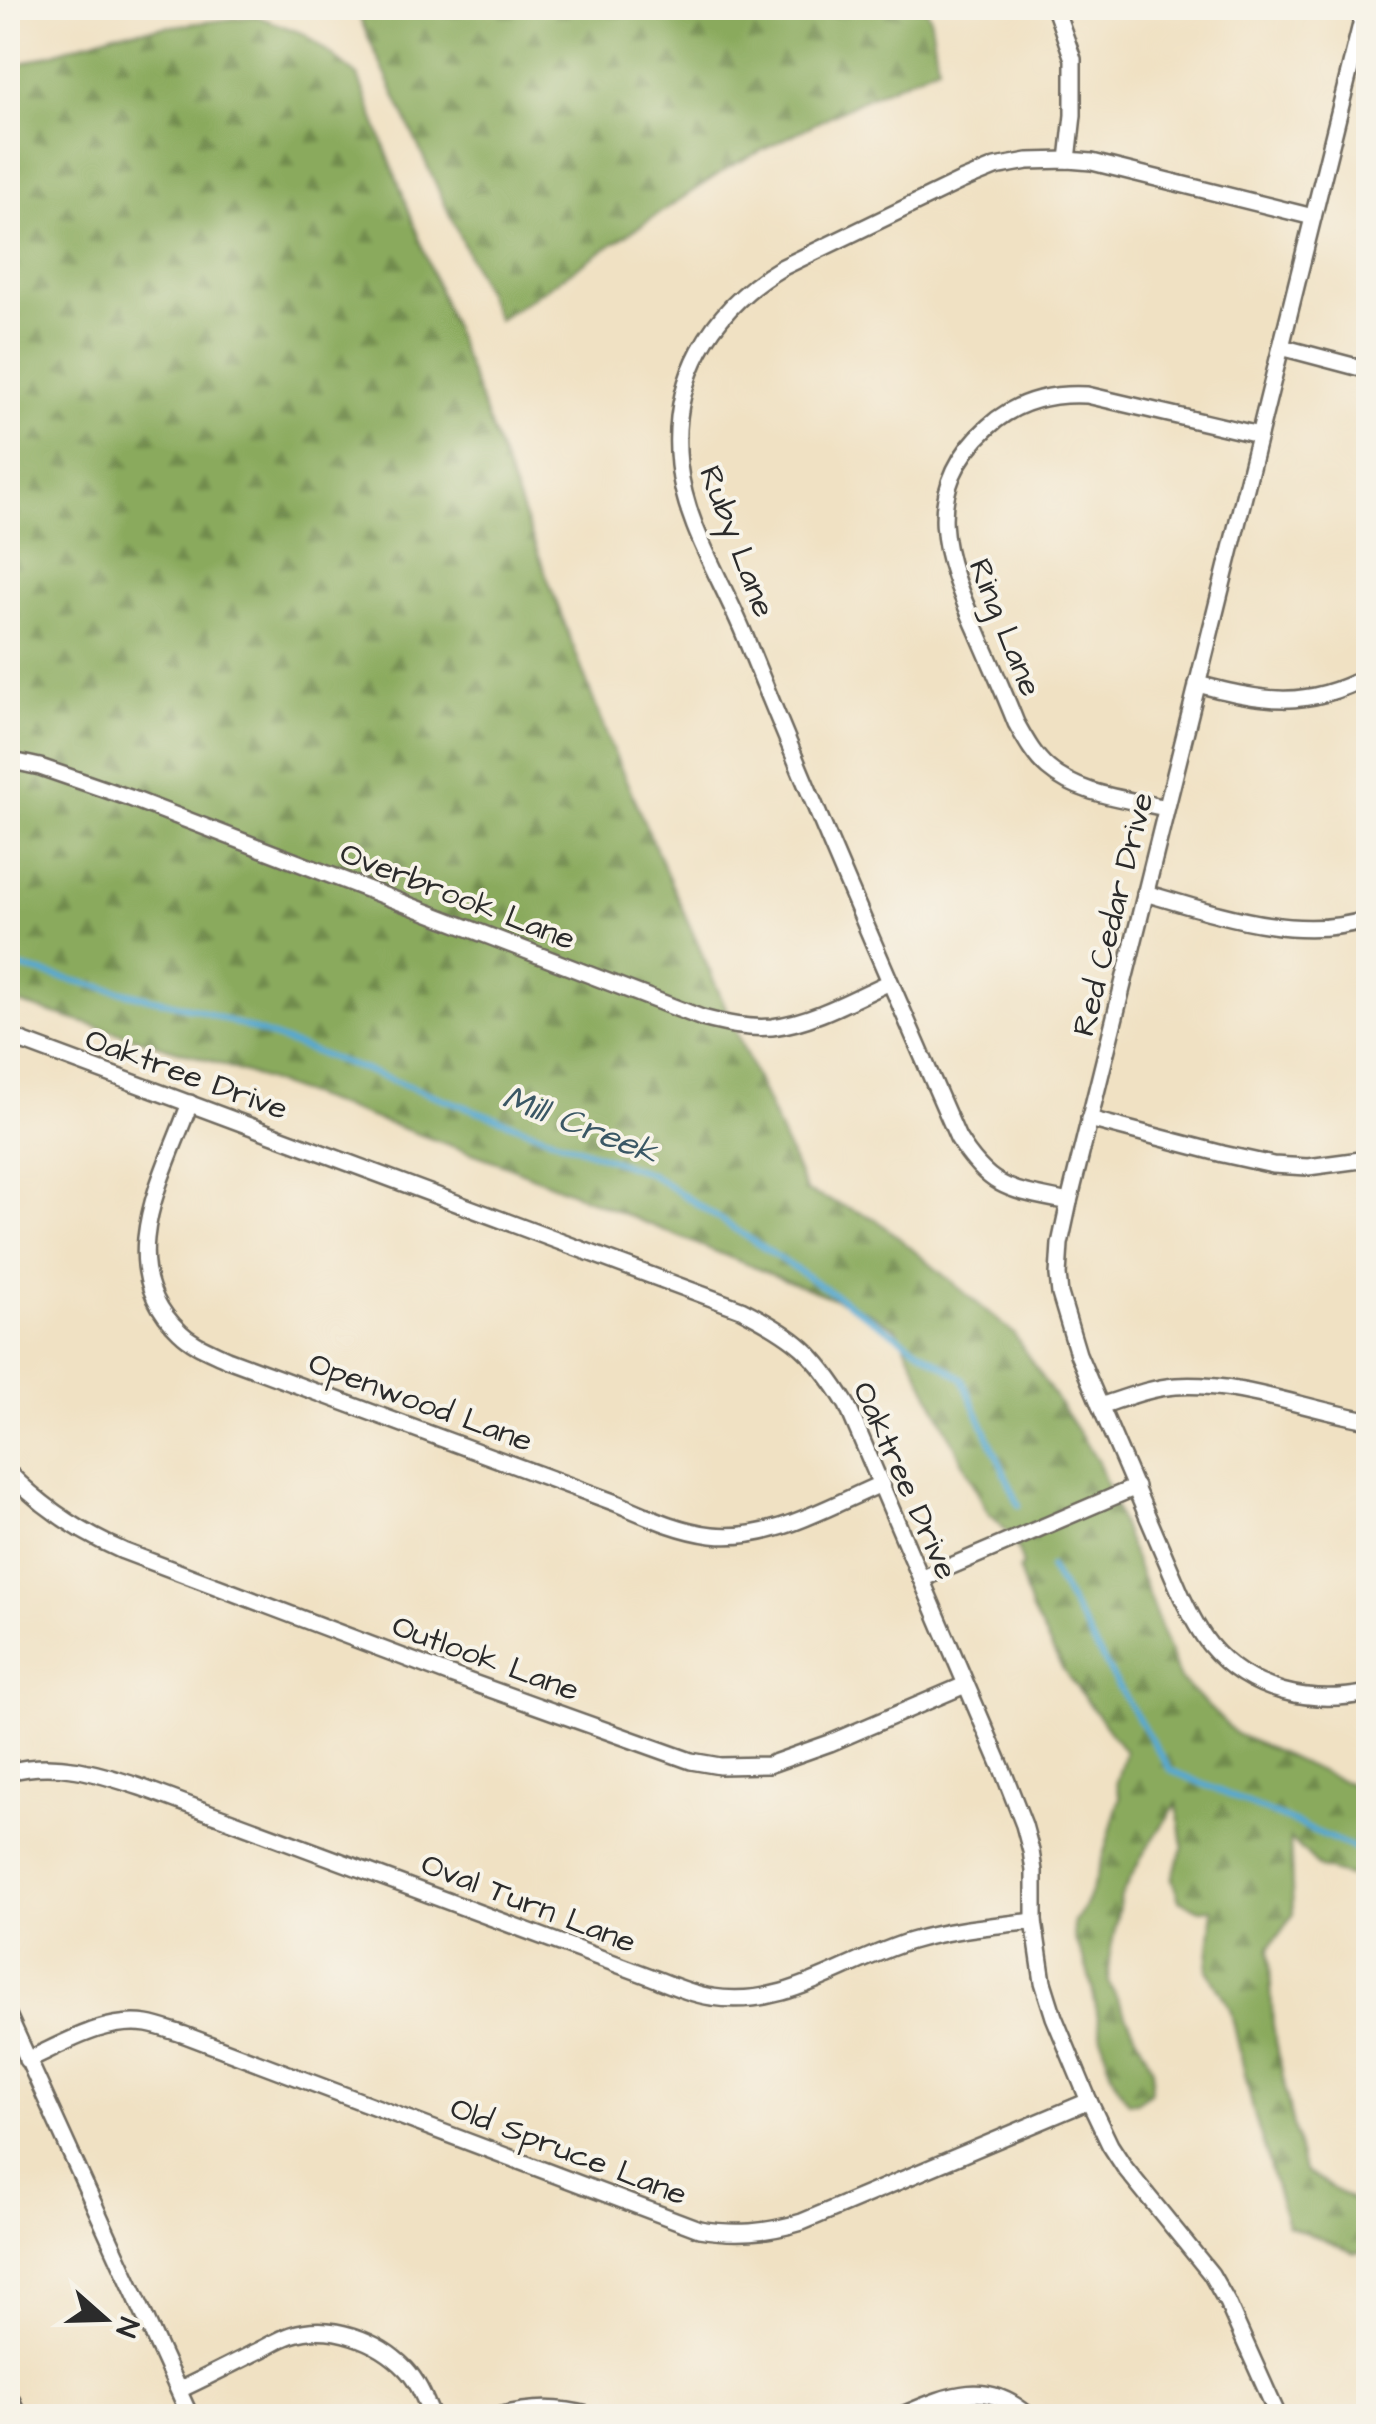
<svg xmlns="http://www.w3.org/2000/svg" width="1376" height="2424" font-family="'Architects Daughter',sans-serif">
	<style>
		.forest { fill: url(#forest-firs); stroke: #5a6a44; stroke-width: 2.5 }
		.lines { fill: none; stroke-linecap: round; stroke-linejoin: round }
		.stream { stroke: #56a9d1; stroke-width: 6 }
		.minor-casing { stroke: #706b60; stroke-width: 20 }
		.secondary-casing { stroke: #706b60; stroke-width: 28 }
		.minor { stroke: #fff; stroke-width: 15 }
		.secondary { stroke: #fde4d1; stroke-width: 22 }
		.labels { text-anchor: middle; stroke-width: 8; stroke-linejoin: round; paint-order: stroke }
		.street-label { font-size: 32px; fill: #2b2b2b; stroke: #f7f3e8 }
		.water-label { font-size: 35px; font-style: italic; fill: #3a5765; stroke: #f7f3e8 }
	</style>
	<defs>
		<pattern id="forest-firs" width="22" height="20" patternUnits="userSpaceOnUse" patternTransform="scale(2.5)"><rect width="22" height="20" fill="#8aaa5d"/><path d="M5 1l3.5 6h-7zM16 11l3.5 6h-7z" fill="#718b4d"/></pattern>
	</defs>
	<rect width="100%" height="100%" fill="#f7f3e8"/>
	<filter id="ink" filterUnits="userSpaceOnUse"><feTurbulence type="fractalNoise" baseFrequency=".01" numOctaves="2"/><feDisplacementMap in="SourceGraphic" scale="20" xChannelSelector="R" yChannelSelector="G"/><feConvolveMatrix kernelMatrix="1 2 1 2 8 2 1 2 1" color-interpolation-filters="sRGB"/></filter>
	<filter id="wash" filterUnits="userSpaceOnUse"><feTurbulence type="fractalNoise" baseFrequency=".0048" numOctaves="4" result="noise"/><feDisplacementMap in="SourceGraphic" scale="40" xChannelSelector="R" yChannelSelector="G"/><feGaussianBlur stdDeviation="2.25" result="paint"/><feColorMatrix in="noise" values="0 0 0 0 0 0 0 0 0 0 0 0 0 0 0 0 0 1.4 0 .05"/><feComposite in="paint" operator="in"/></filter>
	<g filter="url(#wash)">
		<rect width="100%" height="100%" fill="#f0e1c3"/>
		<!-- forest -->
		<g class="forest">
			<polygon points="355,8 925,8 930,16 938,66 862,100 729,167 498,320"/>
			<path d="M256,16l49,18 53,42 252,668 196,447 70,28 137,114 85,129 82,217 56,55 132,58v89l-48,-13 -30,-30 3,77 -24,33 4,78 17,87 14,58 64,39v41l-13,2 -68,-28 -34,-115 -23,-102 -23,-38 6,-61 -13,1 -21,-10 -7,-21 11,-33 -6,-43 -35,53 -21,40 -12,63v24l44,85 -2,24 -15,10h-7c-33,-40 -27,-98 -46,-144 -7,-20 -10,-12 -9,-37 20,-17 36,-95 46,-123l-4,-16 9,-30 -63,-84 -31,-59 -12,-40 4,-3c-5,-23 -17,-38 -35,-53l-91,-184 -28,-17 -89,-34 -280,-115 -288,-102 -204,-61v-932l107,-35z"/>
		</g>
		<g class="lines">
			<!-- stream -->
			<g class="stream">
				<polyline points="8,965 196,1009 651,1174 962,1378 1019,1505"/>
				<polyline points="1050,1567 1118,1686 1170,1770 1368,1854"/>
			</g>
		</g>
	</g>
	<g filter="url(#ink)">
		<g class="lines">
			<defs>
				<g id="minor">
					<polyline points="1055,8 1073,59 1073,115 1068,160"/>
					<path d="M1365,8l-296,1194 -9,42 -2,31 2,19 18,60 104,243c8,17 16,33 28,48 39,47 101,60 158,48"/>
					<polyline points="1281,347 1368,370"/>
					<path d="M1197,684c66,17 108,26 171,-8"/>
					<path d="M8,760l32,7 90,31 572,220c23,6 46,11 70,9 41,-5 81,-28 118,-45"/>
					<path d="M1166,808c-39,-9 -87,-13 -118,-40 -14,-12 -23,-29 -32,-45 -12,-31 -26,-61 -39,-92 -33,-74 -58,-141 11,-204 28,-26 63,-34 99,-32l172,40"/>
					<path d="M1145,893c70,20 151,50 223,26"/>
					<path d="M8,1036l733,273c55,28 74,44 106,96l156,366 21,54 7,26 3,20v50l9,61 11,35 35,84 21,44 15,23 86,106 16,28 51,114"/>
					<path d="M190,1103c-27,74 -80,163 -10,229 13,13 31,19 47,27l389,144c31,13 62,28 96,32 59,7 117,-29 169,-51"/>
					<polyline points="1089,1119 1223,1154 1273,1165 1308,1167 1368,1159"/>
					<path d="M1069,1202c-57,-12 -78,-11 -111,-64 -73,-167 -146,-335 -214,-504 -22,-54 -59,-110 -65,-169 -9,-85 30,-154 102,-197l180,-87 34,-14 33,-6 40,-1 24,2 221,55"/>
					<path d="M1100,1406c25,-8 49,-18 76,-20 65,-4 129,23 192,34"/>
					<path d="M8,1472c33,34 71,60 115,79l325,123 243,87 29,5 48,-1 62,-22 135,-58"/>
					<polyline points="921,1579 1136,1487"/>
					<path d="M8,1772c47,-13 90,1 135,16l503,187c21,8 44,19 66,22 74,12 132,-36 199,-56 40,-12 82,-15 123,-20"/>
					<polyline points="8,2015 190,2416"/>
					<path d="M27,2060c36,-16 79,-43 120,-36 12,2 25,7 38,11l514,194c36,6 67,4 103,-7l287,-121"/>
					<path d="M179,2390c26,-12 51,-25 77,-38 11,-5 23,-13 35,-17 39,-13 87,5 115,34 13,14 19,31 26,47"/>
					<path d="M499,2416c33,-9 60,-9 93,0"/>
					<path d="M900,2416c47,-20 85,-39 129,0"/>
				</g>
				<polyline id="secondary" points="8,2402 14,2416"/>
			</defs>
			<!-- minor casing -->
			<use href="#minor" class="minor-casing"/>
			<!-- secondary casing -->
			<use href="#secondary" class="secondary-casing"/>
			<!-- minor -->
			<use href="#minor" class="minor"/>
			<!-- secondary -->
			<use href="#secondary" class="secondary"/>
		</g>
	</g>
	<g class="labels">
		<!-- street labels -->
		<g class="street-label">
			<text transform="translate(738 541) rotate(69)" y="11">Ruby Lane</text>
			<text transform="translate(1006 627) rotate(68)" y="11">Ring Lane</text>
			<text transform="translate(458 895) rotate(21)" y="11">Overbrook Lane</text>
			<text transform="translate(1112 914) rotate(-76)" y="11">Red Cedar Drive</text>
			<text transform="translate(187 1073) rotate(20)" y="11">Oaktree Drive</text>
			<text transform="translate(421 1401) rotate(20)" y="11">Openwood Lane</text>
			<text transform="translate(906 1480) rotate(66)" y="11">Oaktree Drive</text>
			<text transform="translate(486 1657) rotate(20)" y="11">Outlook Lane</text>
			<text transform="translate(529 1902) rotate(21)" y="11">Oval Turn Lane</text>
			<text transform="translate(569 2150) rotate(21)" y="11">Old Spruce Lane</text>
		</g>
		<!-- water labels -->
		<g class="water-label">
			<text transform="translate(581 1124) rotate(21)" y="12">Mill Creek</text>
		</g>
	</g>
	<!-- margin -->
	<rect width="1376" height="2424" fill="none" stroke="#f7f3e8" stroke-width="40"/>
	<!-- north arrow -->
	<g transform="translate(105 2319) rotate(110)" stroke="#f7f3e8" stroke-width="8" paint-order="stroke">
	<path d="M0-8L18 38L0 25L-18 38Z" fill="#2b2b2b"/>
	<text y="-15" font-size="28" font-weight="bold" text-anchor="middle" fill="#2b2b2b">N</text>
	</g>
</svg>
